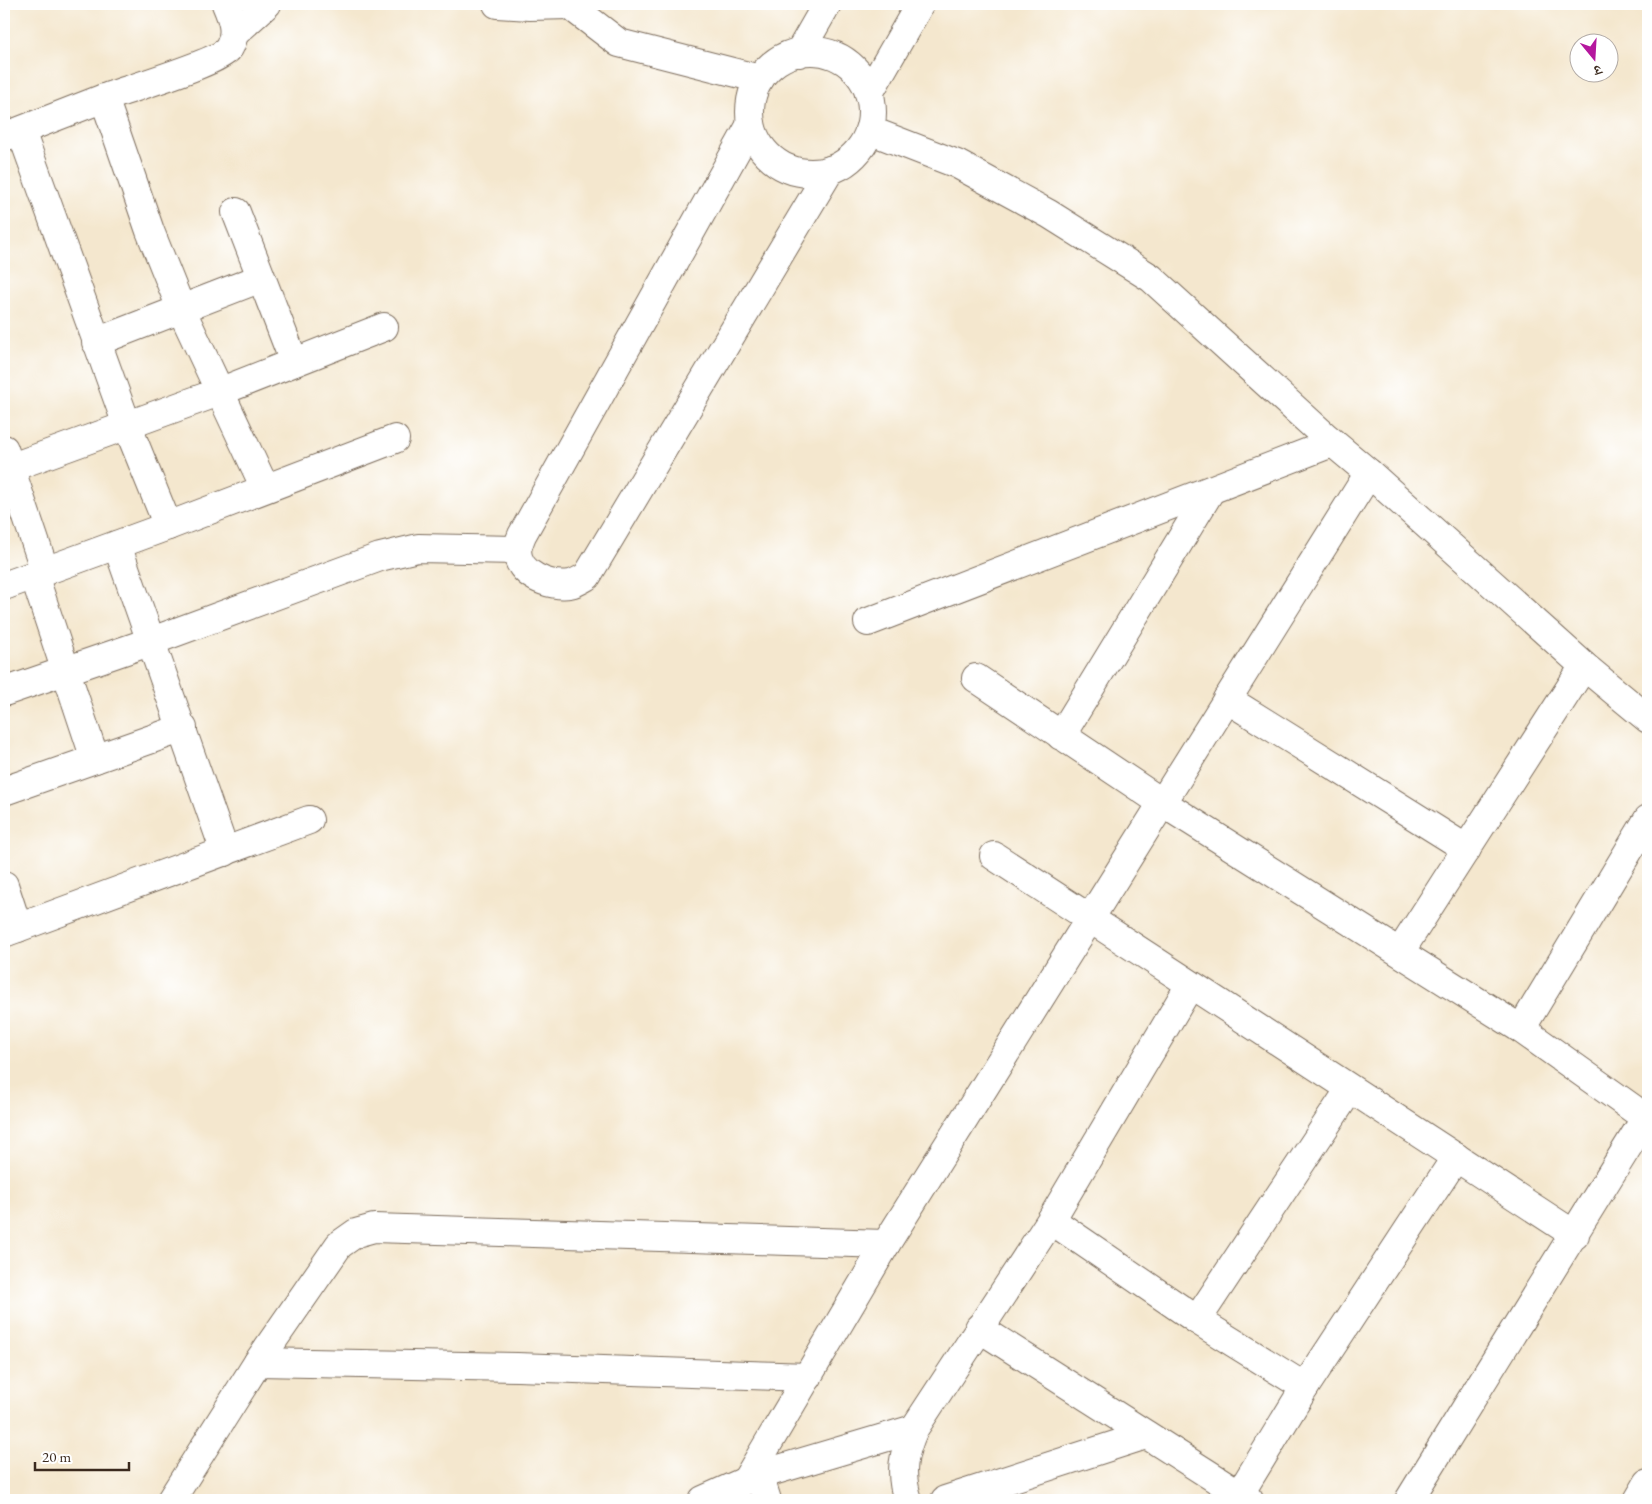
<svg xmlns="http://www.w3.org/2000/svg" width="1652" height="1504" font-family="'EB Garamond','Noto Serif Devanagari',serif">
	<style>
		.lines { fill: none; stroke-linecap: round; stroke-linejoin: round }
		.street-casing { stroke: #7c6c5c; stroke-width: 30 }
		.secondary-casing { stroke: #7c6c5c; stroke-width: 30 }
		.street { stroke: #fff; stroke-width: 28 }
		.secondary { stroke: #fff; stroke-width: 28 }
	</style>
	<rect width="100%" height="100%" fill="#fff"/>
	<filter id="ink" filterUnits="userSpaceOnUse"><feTurbulence type="fractalNoise" baseFrequency=".02" numOctaves="2"/><feDisplacementMap in="SourceGraphic" scale="10" xChannelSelector="R" yChannelSelector="G"/><feConvolveMatrix kernelMatrix="1 2 1 2 8 2 1 2 1" color-interpolation-filters="sRGB"/></filter>
	<filter id="wash" filterUnits="userSpaceOnUse"><feTurbulence type="fractalNoise" baseFrequency=".0096" numOctaves="4" result="noise"/><feDisplacementMap in="SourceGraphic" scale="20" xChannelSelector="R" yChannelSelector="G"/><feGaussianBlur stdDeviation="1.12" result="paint"/><feColorMatrix in="noise" values="0 0 0 0 0 0 0 0 0 0 0 0 0 0 0 0 0 1.4 0 .05"/><feComposite in="paint" operator="in"/></filter>
	<g filter="url(#wash)">
		<rect width="100%" height="100%" fill="#f4e7ce"/>
	</g>
	<g filter="url(#ink)">
		<g class="lines">
			<defs>
				<g id="street">
					<polyline points="497,4 530,6 569,5"/>
					<polyline points="235,33 267,4"/>
					<polyline points="799,53 827,4"/>
					<polyline points="869,93 920,4"/>
					<path d="M104,98c21,-8 116,-36 125,-50 9,-15 3,-30 -3,-44"/>
					<path d="M751,124l-229,411c-2,5 -4,10 -5,15 0,25 33,37 53,34 6,-1 12,-5 17,-8l243,-406"/>
					<polyline points="21,131 127,425 168,526"/>
					<polyline points="4,137 104,98 150,231 182,311 265,488"/>
					<polyline points="236,212 294,362"/>
					<polyline points="96,342 261,278"/>
					<polyline points="4,449 45,571"/>
					<polyline points="4,470 219,392 384,327"/>
					<polyline points="117,545 225,852"/>
					<polyline points="34,575 95,759"/>
					<polyline points="4,586 168,526 395,439"/>
					<polyline points="868,622 1332,443"/>
					<polyline points="976,678 1161,802 1521,1029 1646,1118"/>
					<polyline points="4,692 152,641 380,557 418,548 517,550"/>
					<polyline points="1227,699 1467,849"/>
					<polyline points="1061,736 1211,490"/>
					<polyline points="4,791 183,728"/>
					<polyline points="994,856 1575,1235"/>
					<polyline points="4,885 18,928"/>
					<polyline points="4,933 309,820"/>
					<polyline points="1400,952 1584,666"/>
					<polyline points="1521,1029 1648,819"/>
					<polyline points="1051,1220 1197,1320 1305,1387"/>
					<polyline points="1197,1320 1350,1089"/>
					<polyline points="979,1328 1249,1500"/>
					<polyline points="258,1362 517,1367 808,1377"/>
					<polyline points="759,1475 767,1500"/>
					<polyline points="747,1479 886,1244 1369,473"/>
					<polyline points="171,1500 258,1362 339,1245 356,1233 374,1228 886,1244"/>
					<polyline points="703,1500 759,1475 914,1429"/>
					<path d="M908,1500c-9,-27 -5,-46 6,-71l137,-209 139,-235"/>
					<polyline points="945,1500 1146,1435"/>
					<polyline points="1236,1500 1305,1387 1456,1157"/>
					<polyline points="1638,1500 1648,1483"/>
				</g>
				<g id="secondary">
					<polyline points="568,4 619,43 760,79"/>
					<circle cx="811" cy="112" r="61"/>
					<polyline points="869,130 957,164 1049,214 1151,278 1326,437 1369,473 1584,666 1648,719"/>
					<polyline points="1409,1500 1648,1114"/>
				</g>
			</defs>
			<!-- street casing -->
			<use href="#street" class="street-casing"/>
			<!-- secondary casing -->
			<use href="#secondary" class="secondary-casing"/>
			<!-- street -->
			<use href="#street" class="street"/>
			<!-- secondary -->
			<use href="#secondary" class="secondary"/>
		</g>
	</g>
	<!-- margin -->
	<rect width="1652" height="1504" fill="none" stroke="#fff" stroke-width="20"/>
	<!-- north arrow -->
	<g transform="translate(1594 58) rotate(162)"><circle r="24" fill="#ffffff" stroke="#b1aaa5"/>
	<path d="M0-4L9 19L0 12L-9 19Z" fill="#b5179e"/>
	<text y="-8" font-size="14" font-weight="bold" text-anchor="middle" fill="#3b2a1e">उ</text>
	</g>
	<!-- scale -->
	<path d="M35 1462v8h94v-8" fill="none" stroke="#3b2a1e" stroke-width="2.5"/>
	<text x="42" y="1462" font-size="15" fill="#3b2a1e" stroke="#ffffff" stroke-width="4" paint-order="stroke">20 m</text>
</svg>
